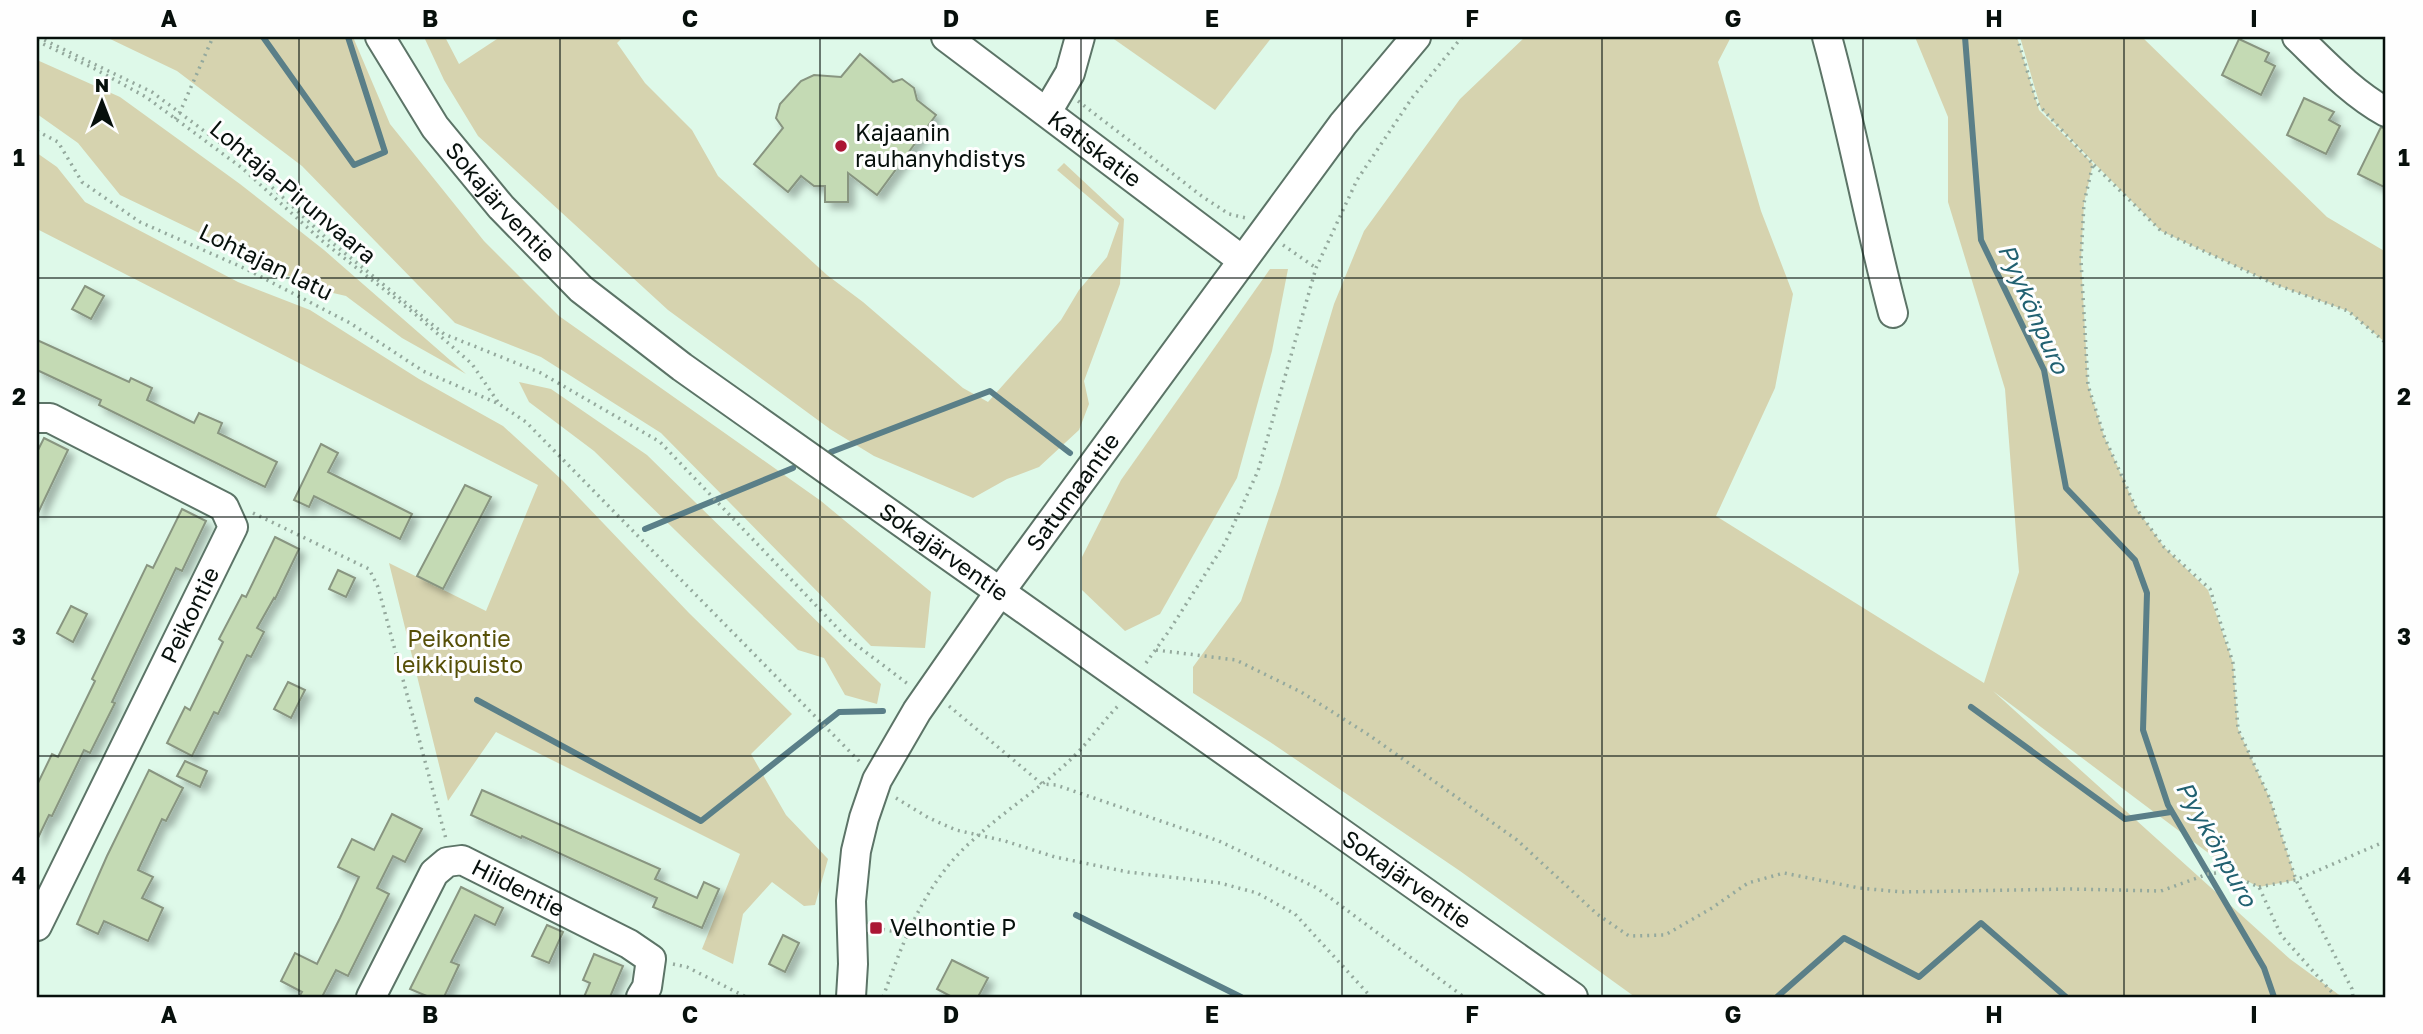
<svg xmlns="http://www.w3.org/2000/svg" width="2423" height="1034" font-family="'Golos Text',sans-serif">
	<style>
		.green { fill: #d6d3af }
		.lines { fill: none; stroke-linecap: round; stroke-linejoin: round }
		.stream { stroke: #5a7f88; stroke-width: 6 }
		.building { fill: #c4dab4; stroke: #889580; stroke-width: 2; filter: url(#shadow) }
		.minor-casing { stroke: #5c7467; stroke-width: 32 }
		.path { stroke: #94a99d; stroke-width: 3.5; stroke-dasharray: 2 5; stroke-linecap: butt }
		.minor { stroke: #fff; stroke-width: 28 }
		.grid { fill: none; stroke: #07100c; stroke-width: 2; stroke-opacity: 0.55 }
		.poi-dot { fill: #ab1534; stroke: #fefefe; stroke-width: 2.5 }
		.labels { text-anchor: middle; stroke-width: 6; stroke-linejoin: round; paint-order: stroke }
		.poi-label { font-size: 23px; fill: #07100c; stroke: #fefefe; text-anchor: start }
		.street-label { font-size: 23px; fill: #07100c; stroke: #fefefe }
		.park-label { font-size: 23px; fill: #564f07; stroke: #fefefe }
		.water-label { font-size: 24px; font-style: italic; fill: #216171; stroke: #fefefe }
		.neatline { fill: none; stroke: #07100c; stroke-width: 2.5 }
		.grid-label { font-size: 23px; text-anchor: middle; font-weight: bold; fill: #07100c }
	</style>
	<defs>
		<filter id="shadow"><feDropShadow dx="6" dy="6" stdDeviation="3.5" flood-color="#0004"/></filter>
	</defs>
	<rect width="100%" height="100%" fill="#def9e9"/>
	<!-- green -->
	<g class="green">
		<polygon points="106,37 353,37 390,124 484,241 559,316 821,501 931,592 925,648 871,646 661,433 541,357 455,323 302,166 177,71"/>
		<polygon points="424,37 445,37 459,64 500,37 623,37 617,43 645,83 692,130 718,176 827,275 863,302 963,388 988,402 1061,320 1079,290 1107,257 1119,223 1057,170 1064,163 1124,219 1120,284 1084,381 1089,404 1079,430 1039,467 1007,479 973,498 874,456 830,429 668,310 478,136 444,80"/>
		<polygon points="1111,37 1272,37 1215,110"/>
		<polygon points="1525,37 1731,37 1718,62 1761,211 1793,294 1775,388 1716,516 1984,683 2019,572 2005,389 1948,202 1948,117 1915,37 2017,37 2039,110 2093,164 2084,203 2081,260 2088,385 2104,436 2136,508 2164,547 2208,590 2233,663 2238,729 2270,799 2296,880 2259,887 2243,879 1993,691 2290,959 2342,997 1635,997 1460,871 1273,744 1193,693 1193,667 1241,601 1280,485 1334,304 1364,231 1460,99"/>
		<polygon points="2020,37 2142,37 2327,217 2386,252 2386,343 2348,311 2274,284 2161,231 2041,109"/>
		<polygon points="37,60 120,97 240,184 324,250 466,374 402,338 346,296 316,289 120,195 78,143 37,114"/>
		<polygon points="37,153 57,167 85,202 238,282 310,310 419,379 503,426 562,480 689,613 792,714 751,754 786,815 828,859 815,905 804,906 772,882 743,914 733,964 702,949 740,854 496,732 448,801 389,563 486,611 538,485 37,229"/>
		<polygon points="1270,269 1288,269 1272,351 1237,478 1160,614 1125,631 1082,590 1082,557 1121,480"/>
		<polygon points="519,382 551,389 647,455 881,684 877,704 845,695 824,658 798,650 594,451 529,402"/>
	</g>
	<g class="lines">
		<!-- stream -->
		<g class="stream">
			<polyline points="263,37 354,165 385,152 348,37"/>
			<polyline points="1965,37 1981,240 2044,370 2066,488 2135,560 2147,593 2143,730 2168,805 2264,968 2274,997"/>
			<polyline points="831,452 990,391 1070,453"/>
			<polyline points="645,529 793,468"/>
			<polyline points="477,700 701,821 839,712 883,711"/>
			<polyline points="1971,707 2125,819 2171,812"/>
			<polyline points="1076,915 1241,997"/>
			<polyline points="1777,997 1844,938 1919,977 1981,923 2066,997"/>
		</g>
	</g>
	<!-- building -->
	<g class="building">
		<polygon points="2239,39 2269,53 2265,61 2275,66 2261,95 2222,75"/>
		<polygon points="860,54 893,82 902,79 914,88 917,100 936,115 877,195 848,173 848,202 825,202 825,186 814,186 801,176 788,192 754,164 783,128 776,118 780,104 801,81 814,75 841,77"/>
		<polygon points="2304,98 2334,112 2329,120 2340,126 2326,154 2287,135"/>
		<polygon points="2381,127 2386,129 2386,188 2358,174"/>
		<polygon points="85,286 104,296 91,319 72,309"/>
		<polygon points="37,340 129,382 131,378 152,388 147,400 194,423 199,413 222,423 218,433 277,462 265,487 99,405 101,400 37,370"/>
		<polygon points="44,438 68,450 37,515 37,452"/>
		<polygon points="321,444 338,453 328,472 412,514 400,539 314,496 309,507 294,500"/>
		<polygon points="465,485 491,497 443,589 417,576"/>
		<polygon points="182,509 206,521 182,571 176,568 112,702 115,703 90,753 84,750 52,816 49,815 37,840 37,785 52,754 58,757 95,681 92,679 147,565 153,568"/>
		<polygon points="275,537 299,549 275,599 274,598 257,628 264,632 251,657 247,655 218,714 214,712 192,756 167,743 185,707 190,710 223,642 219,639 242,595 246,597"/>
		<polygon points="338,570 355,578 346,597 329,589"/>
		<polygon points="71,606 87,614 73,642 57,633"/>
		<polygon points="288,682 305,690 291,718 274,709"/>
		<polygon points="185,761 207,771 200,787 177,776"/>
		<polygon points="149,770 183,788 166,821 162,819 138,870 153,877 142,898 163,908 148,941 104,921 98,934 77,924 107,856"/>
		<polygon points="482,790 660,869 655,879 697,898 704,882 719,889 702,928 653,907 657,898 522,836 521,838 471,815"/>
		<polygon points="392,814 422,829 405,862 393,856 377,888 389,894 348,976 336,970 322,997 299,997 302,992 281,981 295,953 317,964 340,918 359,877 338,867 352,839 374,850"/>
		<polygon points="461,887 503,908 495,925 475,915 451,962 459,965 444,997 429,997 410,989"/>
		<polygon points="547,925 563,932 549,963 532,956"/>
		<polygon points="783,935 799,943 785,972 769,964"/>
		<polygon points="594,954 623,966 610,997 584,997 590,983 583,980"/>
		<polygon points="952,960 988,978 978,997 952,997 937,989"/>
	</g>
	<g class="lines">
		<defs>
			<g id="minor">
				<path id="s1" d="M380,37l55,90 66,80 80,82 101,78 891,630"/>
				<path id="s2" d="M946,37l296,223"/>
				<path d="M1827,37c25,91 42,185 66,276"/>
				<path d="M2297,37c28,27 55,56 89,75"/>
				<polyline points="1047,112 1070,73 1080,37"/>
				<polyline points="37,418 50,418 224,507 233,527 37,926"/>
				<path id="s3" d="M371,997l63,-124 13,-11 15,-2 167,84 22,15 -4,28 -6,10"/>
				<path id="s4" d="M851,997l2,-33 -2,-63 5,-50 8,-33 13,-38 40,-69 82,-118 344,-469 73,-87"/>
			</g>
		</defs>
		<!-- minor casing -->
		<use href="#minor" class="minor-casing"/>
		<!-- path -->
		<g class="path">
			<polyline points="38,37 152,92 243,160 325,237 444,334 541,373 660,442 847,638 908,684"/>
			<polyline points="2017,37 2037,103 2093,164 2084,203 2081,260 2088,385 2104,436 2136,508 2164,547 2210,589 2233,663 2238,729 2270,799 2296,880 2352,989 2353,997"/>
			<polyline points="37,41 95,69 146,97 242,168 321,240 414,313 472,364 498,402"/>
			<polyline points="1078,101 1203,197 1229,214 1246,218"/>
			<polyline points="175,119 180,112 213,37"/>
			<polyline points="37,131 58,142 82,182 140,222 244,268 350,323 423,371 499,404 526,422 861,763"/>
			<polyline points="2094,165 2161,231 2274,284 2348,311 2386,343"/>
			<polyline points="1283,245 1316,268"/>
			<polyline points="253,513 369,569 378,587 446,839"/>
			<polyline points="1156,650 1236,660 1301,692 1369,735 1517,840 1597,914 1629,936 1665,935 1712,908 1748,883 1784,873 1859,888 1902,892 2071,889 2161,891 2208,874 2224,872 2259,887 2281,935 2336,997"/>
			<polyline points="1146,663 1169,631 1225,543 1258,471 1316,268 1357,180 1412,98 1462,37"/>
			<polyline points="949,706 1042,784 1056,785 1219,841 1317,888 1464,997"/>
			<polyline points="896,798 929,818 956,830 1005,841 1055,857 1128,872 1220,883 1257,893 1295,914 1371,997"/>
			<polyline points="2259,887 2296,880 2386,841"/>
			<polyline points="876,928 906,934"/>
			<polyline points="673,964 687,967 746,997"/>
			<path d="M883,997c21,-58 42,-115 90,-157 34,-32 75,-56 107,-90 14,-15 25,-31 39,-45"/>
		</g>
		<!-- minor -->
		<use href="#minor" class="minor"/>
	</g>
	<!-- grid -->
	<path class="grid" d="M299,37v960M560,37v960M820,37v960M1081,37v960M1342,37v960M1602,37v960M1863,37v960M2124,37v960M37,278h2349M37,517h2349M37,756h2349"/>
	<!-- markers -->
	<g class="poi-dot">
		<circle cx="841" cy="146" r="7"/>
		<rect x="869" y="921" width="14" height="14" rx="3.5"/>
	</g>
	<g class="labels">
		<!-- poi labels -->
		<g class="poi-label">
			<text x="855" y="141">Kajaanin<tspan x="855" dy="26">rauhanyhdistys</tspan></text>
			<text x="890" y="936">Velhontie P</text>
		</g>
		<!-- street labels -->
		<g class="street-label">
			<text dy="8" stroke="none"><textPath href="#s2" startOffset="186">Katiskatie</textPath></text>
			<text transform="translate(293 192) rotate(40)" y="8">Lohtaja-Pirunvaara</text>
			<text dy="8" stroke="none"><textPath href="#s1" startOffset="205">Sokajärventie</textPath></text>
			<text transform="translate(266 262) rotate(26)" y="8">Lohtajan latu</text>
			<text dy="8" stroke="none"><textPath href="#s4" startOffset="569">Satumaantie</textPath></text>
			<text dy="8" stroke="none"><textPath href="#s1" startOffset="772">Sokajärventie</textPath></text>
			<text transform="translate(190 615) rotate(-64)" y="8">Peikontie</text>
			<text dy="8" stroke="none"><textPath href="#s1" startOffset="1339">Sokajärventie</textPath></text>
			<text dy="8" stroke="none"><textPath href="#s3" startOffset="234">Hiidentie</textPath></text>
		</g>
		<!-- park labels -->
		<g class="park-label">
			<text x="459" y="647">Peikontie<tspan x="459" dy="26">leikkipuisto</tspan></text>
		</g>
		<!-- water labels -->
		<g class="water-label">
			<text transform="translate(2033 309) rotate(66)" y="8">Pyykönpuro</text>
			<text transform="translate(2216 844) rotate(61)" y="8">Pyykönpuro</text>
		</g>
	</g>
	<!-- border -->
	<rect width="2423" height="1034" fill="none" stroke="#fefefe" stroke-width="77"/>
	<!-- north arrow -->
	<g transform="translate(102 102)" stroke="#fefefe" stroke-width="5" paint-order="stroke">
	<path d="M0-5L12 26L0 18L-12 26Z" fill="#07100c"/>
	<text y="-10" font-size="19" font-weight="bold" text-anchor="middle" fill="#07100c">N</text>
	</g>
	<rect x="38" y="38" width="2346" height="958" class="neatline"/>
	<g class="grid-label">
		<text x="169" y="27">A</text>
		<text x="430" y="27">B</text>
		<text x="690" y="27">C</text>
		<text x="951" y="27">D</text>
		<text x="1212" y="27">E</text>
		<text x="1472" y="27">F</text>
		<text x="1733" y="27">G</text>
		<text x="1994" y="27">H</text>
		<text x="2254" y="27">I</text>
		<text x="19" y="166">1</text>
		<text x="2404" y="166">1</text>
		<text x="19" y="405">2</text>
		<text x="2404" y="405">2</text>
		<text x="19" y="645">3</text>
		<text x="2404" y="645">3</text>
		<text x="19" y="884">4</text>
		<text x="2404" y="884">4</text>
		<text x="169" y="1023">A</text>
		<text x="430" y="1023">B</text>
		<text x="690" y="1023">C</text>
		<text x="951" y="1023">D</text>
		<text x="1212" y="1023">E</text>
		<text x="1472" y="1023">F</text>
		<text x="1733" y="1023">G</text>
		<text x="1994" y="1023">H</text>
		<text x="2254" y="1023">I</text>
	</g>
</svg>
